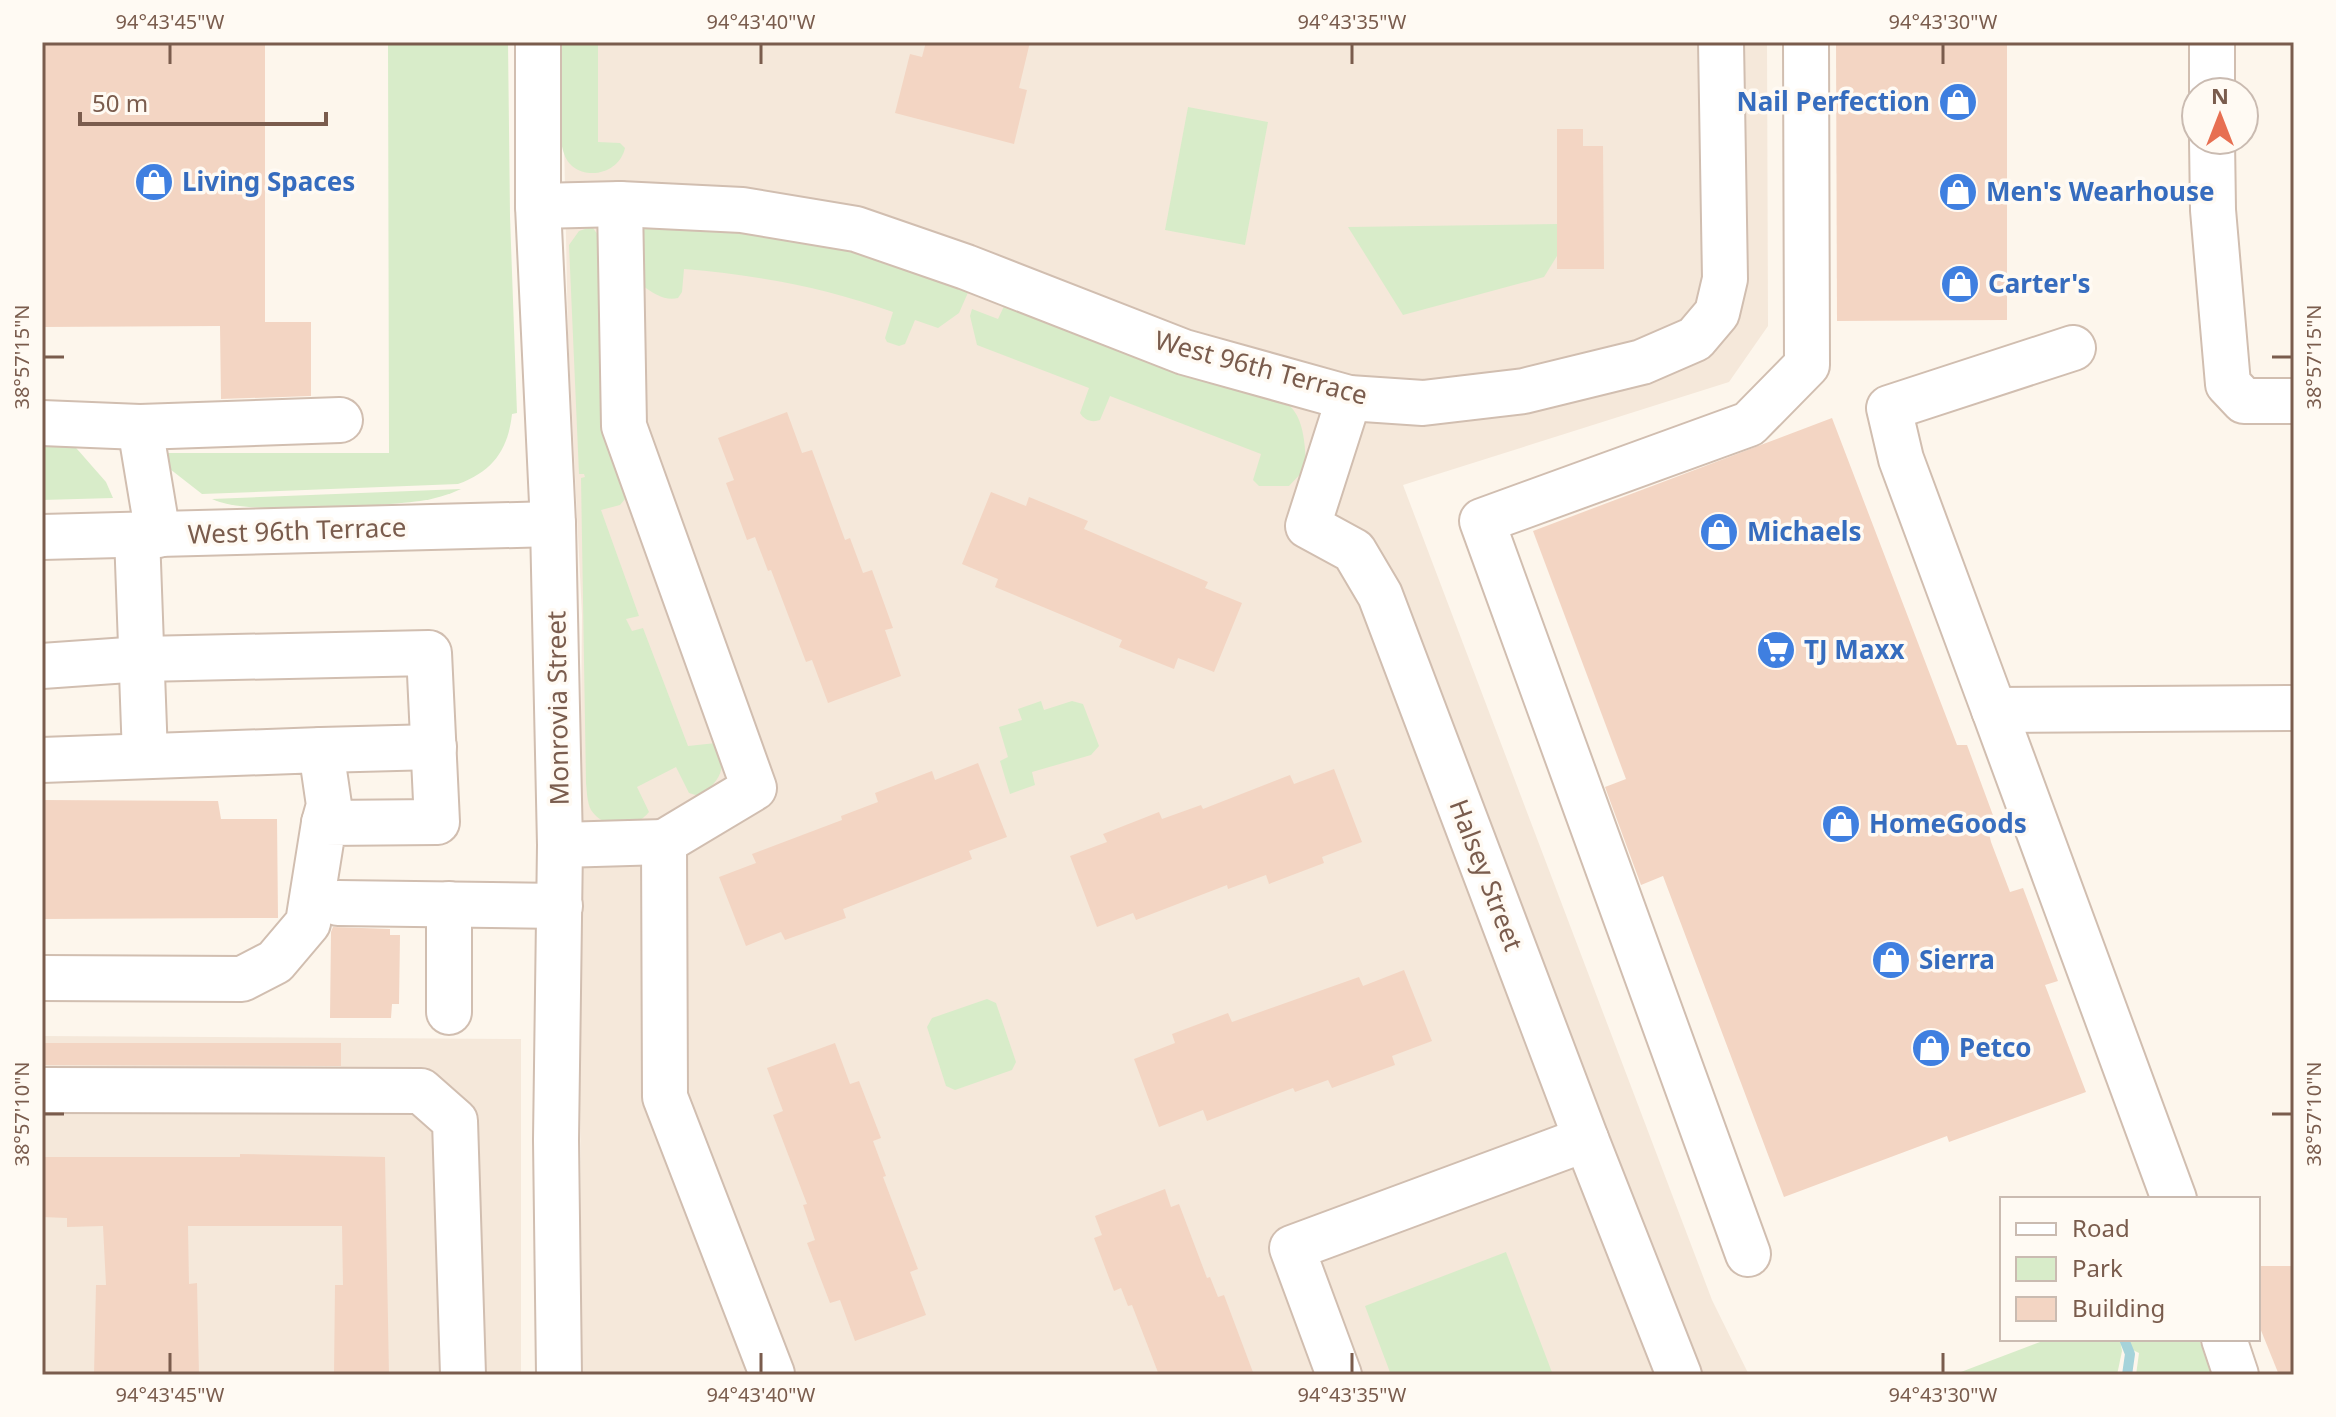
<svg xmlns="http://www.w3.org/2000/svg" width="2336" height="1417" font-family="'Noto Sans',sans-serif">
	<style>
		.residential { fill: #f5e8da }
		.green { fill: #d8ecc9 }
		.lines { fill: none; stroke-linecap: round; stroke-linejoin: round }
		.stream { stroke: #a5d3da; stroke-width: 10 }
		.building { fill: #f3d5c3 }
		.minor-casing { stroke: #d1beb0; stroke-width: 48 }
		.minor { stroke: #fff; stroke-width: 44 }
		.ticks { fill: none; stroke: #7a5c4d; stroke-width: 3 }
		.labels { text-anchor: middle; stroke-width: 7; stroke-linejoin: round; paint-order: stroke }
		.shop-label { font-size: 26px; font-weight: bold; fill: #366cbe; stroke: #fffaf3; text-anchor: start }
		.street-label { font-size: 26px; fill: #7a5c4d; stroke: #fffaf3 }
		.neatline { fill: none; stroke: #7a5c4d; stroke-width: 3 }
		.ticks-label { font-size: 20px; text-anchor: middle; fill: #7a5c4d }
	</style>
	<rect width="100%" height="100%" fill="#fdf6ec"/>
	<!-- residential -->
	<g class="residential">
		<polygon points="562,42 1767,42 1768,326 1729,382 1403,485 1712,1300 1749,1375 582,1375 579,942 582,615 568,335"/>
		<polygon points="42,1036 521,1039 521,1375 42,1375"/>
	</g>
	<!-- green -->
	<g class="green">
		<path d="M388,42h120l2,174 7,197 -5,1c-4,36 -19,57 -54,70l-256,10 -41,-32 1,-9h227z"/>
		<path d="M561,42h37v100l22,1 5,5c-5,23 -34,33 -53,18 -7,-6 -9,-15 -11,-24z"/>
		<polygon points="1188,107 1268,122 1245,245 1165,230"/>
		<polygon points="1557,224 1557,256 1544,277 1403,315 1348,227"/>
		<path d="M648,225l96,3 137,28 89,32 -11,25 -21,15 -23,-8 -10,24 -6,2 -12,-4 -2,-4 8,-26c-69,-25 -137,-37 -209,-43l-2,23 -4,6c-13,3 -24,-4 -35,-12l-6,-54z"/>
		<path d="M588,228h5l5,7 1,11 1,166 3,18 22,69 -5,6 -19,5 38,106 -13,3 6,12 11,-3 45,118 28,-3c12,24 5,38 -17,53l-10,-3 -13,-26 -39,20 12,25c-14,18 -45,18 -58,-2 -4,-8 -4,-18 -5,-27l-5,-305 4,-1 -1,-3h-5l-10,-229 10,-14z"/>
		<path d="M1006,302l157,66 127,38c15,15 15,42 16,62l-17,18h-30l-6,-6 8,-26 -151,-58 -10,24c-8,3 -16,0 -20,-7l9,-25 -112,-43 -7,-29 2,-7 26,10z"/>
		<polygon points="42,440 70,441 106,482 113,498 42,500"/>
		<path d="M461,489c-13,6 -27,10 -41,12 -40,5 -176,15 -208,-2z"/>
		<polygon points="1041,701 1044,710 1072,701 1083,704 1099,746 1091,755 1032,772 1035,785 1010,794 1000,761 1008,757 999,727 1022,720 1018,709"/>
		<polygon points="987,999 996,1003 1016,1062 1012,1070 955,1090 946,1086 927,1027 932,1018"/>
		<polygon points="1506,1252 1553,1375 1391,1375 1365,1306"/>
		<polygon points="2048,1339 2120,1339 2122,1351 2117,1375 1953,1375"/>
		<polygon points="2128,1339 2199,1339 2212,1375 2136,1375 2139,1353 2131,1349"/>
	</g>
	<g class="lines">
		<!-- stream -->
		<polyline class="stream" points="2124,1339 2130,1354 2127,1375"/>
	</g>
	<!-- building -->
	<g class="building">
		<polygon points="42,42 265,42 265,322 311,322 311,396 221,399 220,326 42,327"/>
		<polygon points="926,42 1030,42 1019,88 1027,90 1014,144 895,113 910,54 922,57"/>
		<polygon points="1836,42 2007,42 2007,320 1837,321"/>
		<polygon points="1557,129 1583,129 1583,146 1603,146 1604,269 1557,269"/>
		<polygon points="787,412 802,453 812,450 845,540 850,538 863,573 872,570 893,628 885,630 901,676 828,703 812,660 806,662 771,570 768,571 755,537 747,540 726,483 734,480 718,438"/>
		<polygon points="1832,418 1957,745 1967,745 1994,818 1986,821 1991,842 2010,892 2023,888 2058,981 2045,985 2086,1092 1949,1142 1947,1136 1784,1197 1663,876 1641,885 1605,787 1626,779 1533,531"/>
		<polygon points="991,492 1026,506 1029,497 1088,521 1084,529 1208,582 1205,588 1242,603 1214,672 1178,658 1174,669 1119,647 1122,640 995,587 998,579 962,564"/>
		<polygon points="978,763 1007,837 969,851 972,859 843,909 846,918 785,940 781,932 746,946 719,877 756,863 752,854 842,820 841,816 878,802 875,793 932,771 935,780"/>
		<polygon points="1334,769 1362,842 1322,857 1324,863 1269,884 1266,875 1228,889 1227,885 1136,920 1133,913 1097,927 1070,856 1107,842 1103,834 1159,812 1162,819 1201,805 1203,809 1290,775 1294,784"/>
		<polygon points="42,800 218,801 221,819 277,819 278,918 42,919"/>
		<polygon points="333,927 390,929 390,935 400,935 399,1004 392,1004 391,1018 330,1018 331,932"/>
		<polygon points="1404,970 1432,1041 1392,1056 1395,1065 1332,1088 1328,1080 1295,1092 1293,1088 1207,1121 1203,1110 1159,1127 1134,1059 1175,1043 1172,1034 1228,1013 1232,1022 1359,977 1363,986"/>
		<polygon points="42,1043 341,1043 341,1066 42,1065"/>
		<polygon points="835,1043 850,1084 859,1081 881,1138 873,1141 886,1176 883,1177 918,1269 910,1272 926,1315 855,1341 840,1300 830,1303 807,1243 815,1240 803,1205 807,1204 773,1115 783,1111 767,1068"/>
		<polygon points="240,1154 385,1157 389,1375 334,1375 335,1285 343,1285 342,1226 188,1226 189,1284 197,1283 199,1375 94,1375 96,1285 106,1285 103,1226 67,1227 67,1218 42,1217 42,1157 240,1157"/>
		<polygon points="1165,1189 1171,1207 1179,1204 1207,1278 1210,1277 1218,1297 1224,1295 1254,1375 1159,1375 1132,1305 1128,1306 1121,1288 1114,1291 1094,1238 1102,1235 1095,1216"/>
		<polygon points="2258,1266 2294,1266 2294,1375 2279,1375 2258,1323"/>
	</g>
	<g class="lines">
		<defs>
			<g id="minor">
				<polyline points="538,42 538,206 553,524 560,845 556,1140 559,1375"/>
				<polyline points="2212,42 2212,92"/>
				<polyline points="2212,140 2213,210 2228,384 2244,401 2294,401"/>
				<polyline points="620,204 624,426 754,788 664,842 665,1097 772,1374 770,1375"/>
				<polyline points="538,206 620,204 742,210 856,229 966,267 1184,352 1349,398 1423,403 1524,391 1642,362 1695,339 1717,313 1725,279 1721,42"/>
				<polyline points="2073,348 1889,408 1901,459 1994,710 2294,708"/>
				<polyline points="1349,398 1308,526 1354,551 1380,595 1586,1139 1679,1375"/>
				<polyline points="42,423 140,427 340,420"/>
				<polyline points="140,427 158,535"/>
				<polyline points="137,535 145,756"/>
				<polyline points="42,537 553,524"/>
				<polyline points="42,666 142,659 429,653 437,822 324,823 308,923 275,962 242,979 42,978"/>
				<polyline points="1994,710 2174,1199"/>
				<polyline points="321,750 434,747"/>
				<polyline points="42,760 321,750 329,805 324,823"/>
				<polyline points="560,845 664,842"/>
				<polyline points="338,903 560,906"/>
				<polyline points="449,1012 449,904"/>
				<polyline points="42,1090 421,1091 455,1121 463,1375"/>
				<polyline points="1748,1254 1482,521 1749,424 1807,365 1806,42"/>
				<polyline points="2224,1339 2236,1375"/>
				<polyline points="1339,1375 1292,1248 1586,1139"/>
			</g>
		</defs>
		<!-- minor casing -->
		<use href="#minor" class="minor-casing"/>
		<!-- minor -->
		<use href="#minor" class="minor"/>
	</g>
	<!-- ticks -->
	<path class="ticks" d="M170,44v20M761,44v20M1352,44v20M1943,44v20M44,357h20M2272,357h20M44,1114h20M2272,1114h20M170,1353v20M761,1353v20M1352,1353v20M1943,1353v20"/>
	<!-- icons -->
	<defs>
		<symbol id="shop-disc" viewBox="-11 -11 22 22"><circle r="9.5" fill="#3f7fe0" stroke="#fffaf3"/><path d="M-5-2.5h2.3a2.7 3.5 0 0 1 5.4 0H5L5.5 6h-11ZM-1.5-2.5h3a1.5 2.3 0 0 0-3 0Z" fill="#fff"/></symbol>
		<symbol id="supermarket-disc" viewBox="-11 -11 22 22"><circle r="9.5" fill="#3f7fe0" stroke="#fffaf3"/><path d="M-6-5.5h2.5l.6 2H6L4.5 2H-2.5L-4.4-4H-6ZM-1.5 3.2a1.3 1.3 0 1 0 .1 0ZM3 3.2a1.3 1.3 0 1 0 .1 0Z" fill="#fff"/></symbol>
	</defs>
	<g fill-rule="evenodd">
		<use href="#shop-disc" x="1936" y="80" width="44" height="44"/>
		<use href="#shop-disc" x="132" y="160" width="44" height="44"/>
		<use href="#shop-disc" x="1936" y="170" width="44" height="44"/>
		<use href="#shop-disc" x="1938" y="262" width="44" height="44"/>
		<use href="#shop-disc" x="1697" y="510" width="44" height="44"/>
		<use href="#supermarket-disc" x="1754" y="628" width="44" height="44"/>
		<use href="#shop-disc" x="1819" y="802" width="44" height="44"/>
		<use href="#shop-disc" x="1869" y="938" width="44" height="44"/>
		<use href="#shop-disc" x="1909" y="1026" width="44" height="44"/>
	</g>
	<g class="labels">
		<!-- shop labels -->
		<g class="shop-label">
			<text x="1930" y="111" text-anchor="end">Nail Perfection</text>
			<text x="182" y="191">Living Spaces</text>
			<text x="1986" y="201">Men's Wearhouse</text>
			<text x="1988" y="293">Carter's</text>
			<text x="1747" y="541">Michaels</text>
			<text x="1804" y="659">TJ Maxx</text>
			<text x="1869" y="833">HomeGoods</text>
			<text x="1919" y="969">Sierra</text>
			<text x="1959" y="1057">Petco</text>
		</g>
		<!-- street labels -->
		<g class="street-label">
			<text transform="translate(1261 368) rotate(15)" y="9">West 96th Terrace</text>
			<text transform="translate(297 531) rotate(-2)" y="9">West 96th Terrace</text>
			<text transform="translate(558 708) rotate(-91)" y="9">Monrovia Street</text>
			<text transform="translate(1486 875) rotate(69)" y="9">Halsey Street</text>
		</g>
	</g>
	<!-- border -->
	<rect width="2336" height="1417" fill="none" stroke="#fffaf3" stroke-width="88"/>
	<!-- legend -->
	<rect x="2000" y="1197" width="260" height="144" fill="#fffaf3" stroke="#cabbb1" stroke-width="2"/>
	<rect x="2016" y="1223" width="40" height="12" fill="#ffffff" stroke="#cabbb1" stroke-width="2"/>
	<text x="2072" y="1237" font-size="24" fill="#7a5c4d">Road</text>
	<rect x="2016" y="1257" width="40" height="24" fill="#d8ecc9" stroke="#cabbb1" stroke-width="2"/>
	<text x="2072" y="1277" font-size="24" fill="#7a5c4d">Park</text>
	<rect x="2016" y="1297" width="40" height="24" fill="#f3d5c3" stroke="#cabbb1" stroke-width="2"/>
	<text x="2072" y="1317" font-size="24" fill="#7a5c4d">Building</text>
	<!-- north arrow -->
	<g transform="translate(2220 116)"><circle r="38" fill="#fffaf3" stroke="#cabbb1" stroke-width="2"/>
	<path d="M0-6L14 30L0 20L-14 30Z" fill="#e76f51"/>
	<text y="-12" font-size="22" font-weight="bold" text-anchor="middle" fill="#7a5c4d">N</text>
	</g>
	<!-- scale -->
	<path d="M80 112v12h246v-12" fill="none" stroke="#7a5c4d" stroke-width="4"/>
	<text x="92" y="112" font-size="24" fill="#7a5c4d" stroke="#fffaf3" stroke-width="6" paint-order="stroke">50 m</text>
	<rect x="44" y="44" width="2248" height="1329" class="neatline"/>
	<g class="ticks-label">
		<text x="170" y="29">94°43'45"W</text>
		<text x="761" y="29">94°43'40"W</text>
		<text x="1352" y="29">94°43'35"W</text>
		<text x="1943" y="29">94°43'30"W</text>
		<text transform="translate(22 357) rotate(-90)" y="7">38°57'15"N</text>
		<text transform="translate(2314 357) rotate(-90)" y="7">38°57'15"N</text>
		<text transform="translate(22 1114) rotate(-90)" y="7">38°57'10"N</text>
		<text transform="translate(2314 1114) rotate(-90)" y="7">38°57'10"N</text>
		<text x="170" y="1402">94°43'45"W</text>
		<text x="761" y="1402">94°43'40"W</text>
		<text x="1352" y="1402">94°43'35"W</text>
		<text x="1943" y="1402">94°43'30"W</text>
	</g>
</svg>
